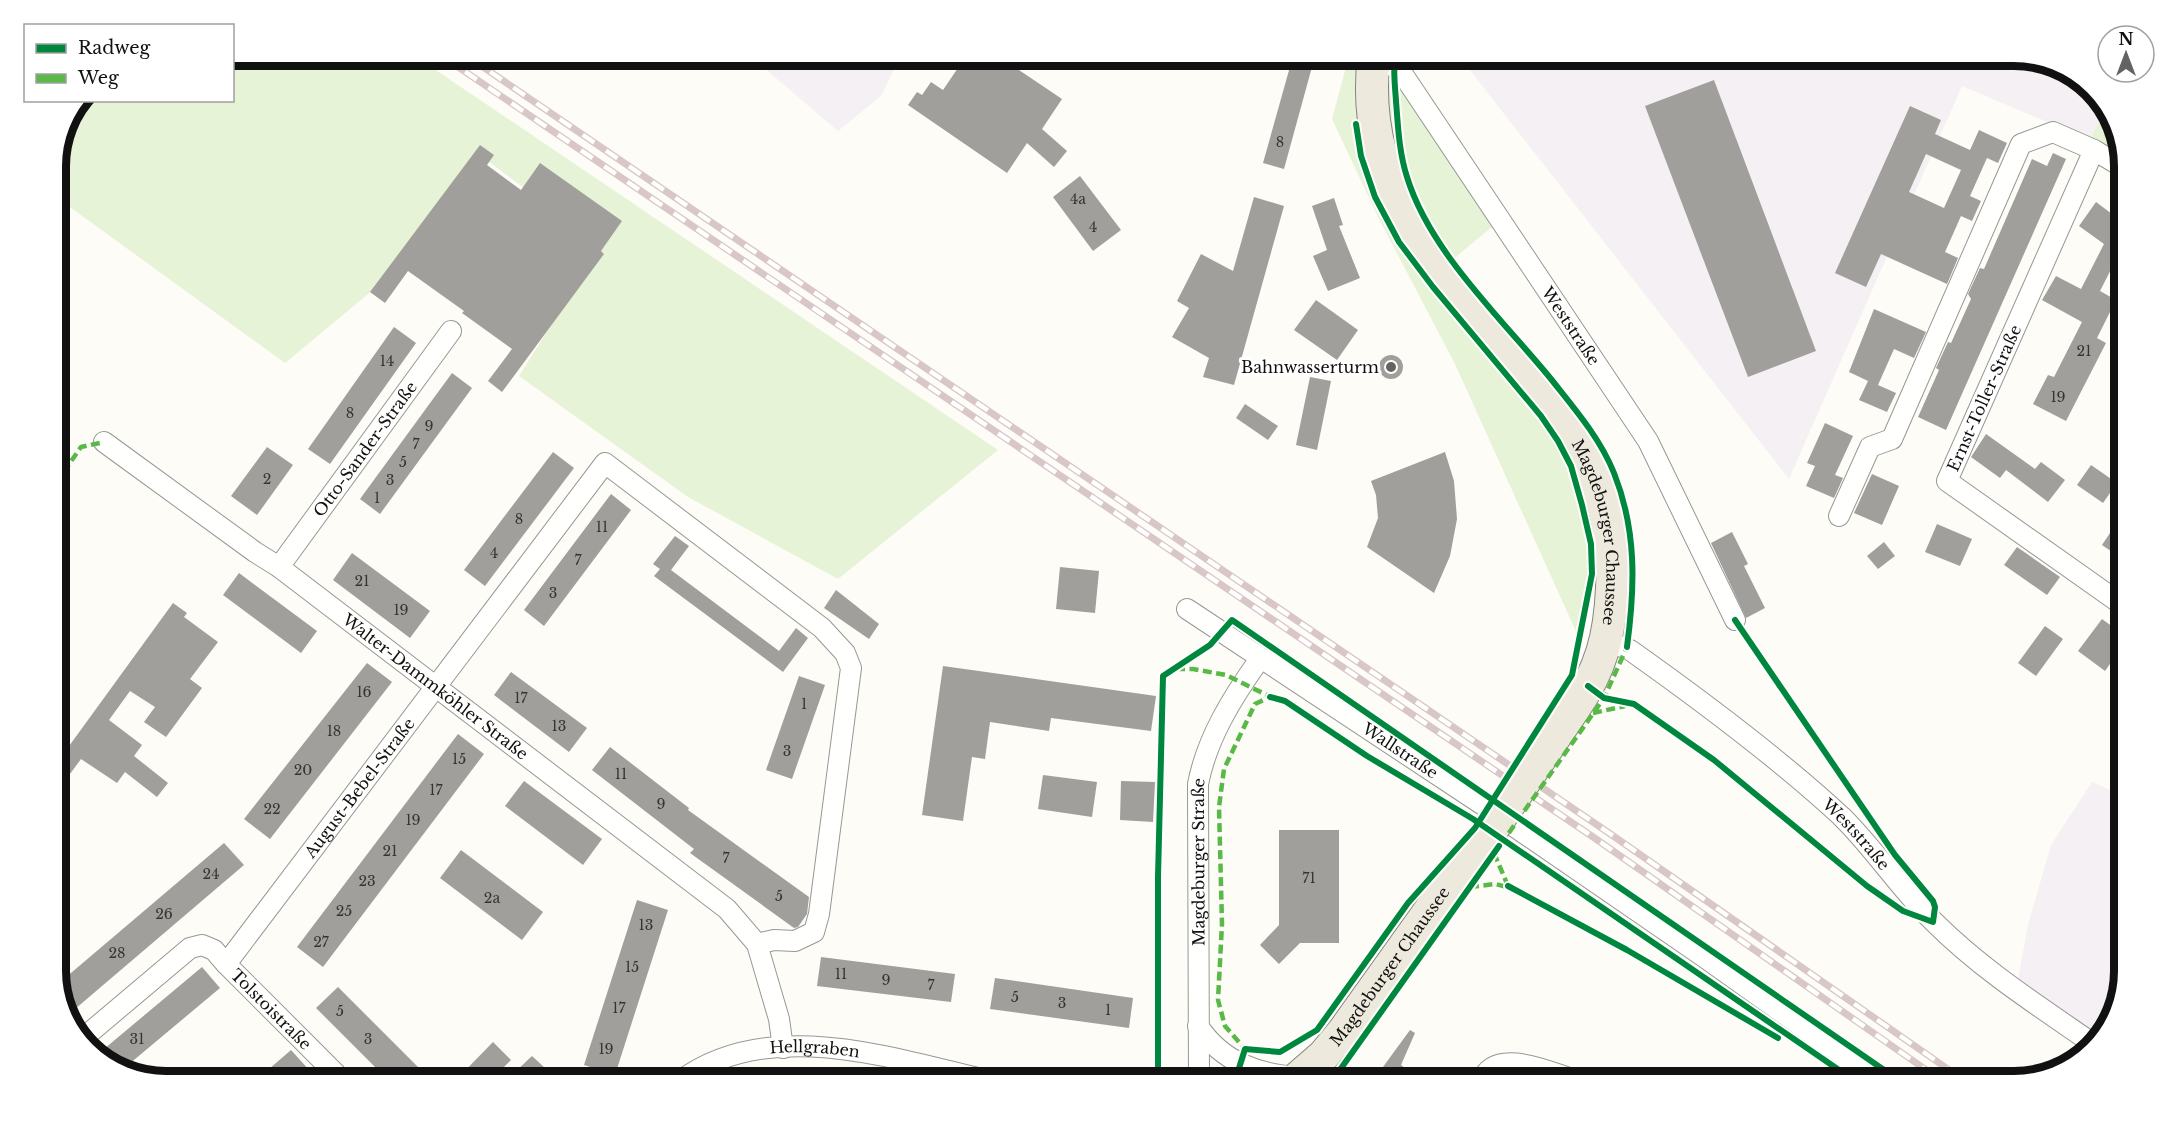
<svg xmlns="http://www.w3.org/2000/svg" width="2180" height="1137" font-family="'Libre Baskerville',serif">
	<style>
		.industrial { fill: #f5f0f3 }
		.green { fill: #e7f3d7 }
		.building { fill: #a19f9c; fill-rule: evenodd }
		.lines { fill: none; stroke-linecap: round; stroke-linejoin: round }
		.minor-casing { stroke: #979795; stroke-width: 22 }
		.primary-casing { stroke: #858482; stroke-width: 34 }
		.minor { stroke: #fffffe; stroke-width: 20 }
		.primary { stroke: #ede9dc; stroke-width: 32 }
		.rail-casing { stroke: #d9c6c7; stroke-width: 7 }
		.rail { stroke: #fff; stroke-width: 4.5; stroke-dasharray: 14; stroke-linecap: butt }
		.primary-bridge-casing { stroke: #858482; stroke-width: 34; stroke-linecap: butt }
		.primary-bridge { stroke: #ede9dc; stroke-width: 32 }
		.quiet { stroke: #58b947; stroke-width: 4.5; stroke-dasharray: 9 4.5; stroke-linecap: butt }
		.cycleway-casing { stroke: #fff; stroke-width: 10 }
		.cycleway { stroke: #00873e; stroke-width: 6 }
		.poi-dot { fill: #646362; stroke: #fff; stroke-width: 2 }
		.labels { text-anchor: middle; stroke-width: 6; stroke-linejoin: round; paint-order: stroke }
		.number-label { font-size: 14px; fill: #353434 }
		.street-label { font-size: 16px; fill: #111; stroke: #fff }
		.poi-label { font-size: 16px; fill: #111; stroke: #fff; text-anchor: end }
		.rim { fill: none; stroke: #111; stroke-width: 8 }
	</style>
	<rect width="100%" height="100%" fill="#fdfcf7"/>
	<!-- industrial -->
	<g class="industrial">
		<polygon points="750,56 900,56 882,95 838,131"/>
		<polygon points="1459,56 2013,56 2063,67 2106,105 2090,140 1962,86 1789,479"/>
		<polygon points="2092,782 2124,796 2124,970 2113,1020 2100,1035 2018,979 2028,925 2051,845"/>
	</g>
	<!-- green -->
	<g class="green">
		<polygon points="233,56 415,56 998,450 838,579 688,497 519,376 601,246 476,152 373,290 285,363 56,197 56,160 82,101 232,100"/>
		<path d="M1349,56h14l16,25 20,1 93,145 -68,56 120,141c27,45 49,100 44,153 -2,20 -7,40 -10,59l-123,-272 -76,-145 -47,-100z"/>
		<polygon points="2106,105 2122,153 2090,140"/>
	</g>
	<!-- building -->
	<g class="building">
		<polygon points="966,56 998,56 1062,99 1042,129 1067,151 1054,167 1027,143 1007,173 908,105 917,92 922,95 931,82 943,90"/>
		<polygon points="1293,56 1315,56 1284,169 1263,163"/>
		<polygon points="1714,80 1816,351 1748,377 1645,106"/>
		<path d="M1910,106l31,14 -6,14 35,16 9,-20 28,13 -9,20 -11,-5 -17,38 11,5 -9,20 -11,-5 -16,36 13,6 -11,26 -66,-30 -15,33 -31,-14zM1926,154l35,16 -17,38 -35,-16z"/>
		<polygon points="480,145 494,155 487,165 521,190 540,163 622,221 601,251 604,254 502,392 488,381 512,349 462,313 464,311 408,271 385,303 370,292"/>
		<polygon points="2053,153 2066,159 1946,430 1918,417 1939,370 1936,368 1948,342 1951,343 1971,299 1968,294 1980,268 1984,269 2032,159 2047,166"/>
		<polygon points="1080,176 1121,230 1093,251 1053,197"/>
		<polygon points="1254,197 1284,206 1234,385 1203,377 1209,358 1172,337 1189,308 1177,301 1201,254 1233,271"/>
		<polygon points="1334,198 1343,225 1339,226 1360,278 1328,291 1313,256 1327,250 1312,206"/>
		<polygon points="2096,202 2124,223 2124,244 2100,291 2116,300 2097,338 2106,343 2066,421 2033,404 2048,375 2054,377 2082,322 2042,300 2056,276 2081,289 2104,244 2079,226"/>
		<polygon points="1316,300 1358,330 1337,360 1294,330"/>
		<polygon points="1874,309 1926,332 1914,358 1894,349 1878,385 1896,393 1887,412 1859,400 1868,381 1849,372"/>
		<polygon points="394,327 416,343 330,464 308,449"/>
		<circle cx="1391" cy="367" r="12"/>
		<polygon points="452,373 472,388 380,514 360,499"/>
		<polygon points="1310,377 1331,381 1317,450 1296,445"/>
		<polygon points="1245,404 1278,426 1268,440 1236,418"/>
		<polygon points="1825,423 1853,436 1835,475 1843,478 1834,498 1806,486 1815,466 1807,463"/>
		<polygon points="1986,434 2035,469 2041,462 2065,480 2048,502 2006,470 2000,478 1971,457"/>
		<polygon points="267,447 293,465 257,515 231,496"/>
		<polygon points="553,452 574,468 485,586 464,570"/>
		<polygon points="1445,452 1454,481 1457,519 1450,556 1434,593 1367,547 1378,518 1376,495 1371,481"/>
		<polygon points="2091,465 2117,483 2103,503 2077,485"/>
		<polygon points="1872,474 1899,486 1882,525 1854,513"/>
		<polygon points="611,494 631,510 544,626 524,610"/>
		<polygon points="2124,512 2124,560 2102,545"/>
		<polygon points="1937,524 1972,539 1960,566 1925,552"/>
		<polygon points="1732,532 1748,564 1744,566 1765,608 1746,618 1711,543"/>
		<polygon points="675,536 689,546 671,570 779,651 796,628 808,638 783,672 654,576 660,569 653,564"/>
		<polygon points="1884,542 1895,556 1878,569 1867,556"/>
		<polygon points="2017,547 2060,577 2047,595 2004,565"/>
		<polygon points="352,553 430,611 410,638 333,580"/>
		<polygon points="1060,567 1099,571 1095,613 1056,609"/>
		<polygon points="239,573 317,631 301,653 223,595"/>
		<polygon points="836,590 879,624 869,639 824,608"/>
		<polygon points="173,603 187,613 184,617 218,642 190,679 202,688 166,737 144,722 155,707 130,691 109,720 142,745 134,756 168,783 157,797 125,772 117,783 81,759 56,793 56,764"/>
		<polygon points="2102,619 2124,635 2124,644 2105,671 2078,651"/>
		<polygon points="2045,626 2063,639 2036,676 2018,663"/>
		<polygon points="367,663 392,682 270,839 244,819"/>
		<polygon points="943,666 1156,696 1151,731 1051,718 1049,731 990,722 985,759 972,757 963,821 922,815"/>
		<polygon points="511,672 587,728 569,752 494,695"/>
		<polygon points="799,676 825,685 792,779 766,770"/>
		<polygon points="458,734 484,754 323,967 297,947"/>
		<polygon points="610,747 689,808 688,810 809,897 807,914 798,927 794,928 690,853 694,849 592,770"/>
		<polygon points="1043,775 1097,782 1092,817 1038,809"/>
		<polygon points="524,781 602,839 583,865 505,806"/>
		<polygon points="1121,781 1155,782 1153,822 1120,820"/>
		<polygon points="1279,830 1339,830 1339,943 1300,943 1279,964 1260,945 1279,925"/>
		<polygon points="224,843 244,865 68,1015 58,984"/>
		<polygon points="461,850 543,912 522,940 440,878"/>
		<polygon points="637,900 668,910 615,1075 584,1065"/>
		<polygon points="821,957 955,974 951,1002 817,986"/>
		<polygon points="202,967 220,988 122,1070 104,1049"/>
		<polygon points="995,978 1133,998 1129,1028 990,1009"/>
		<polygon points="338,987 420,1069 407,1082 390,1082 316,1008"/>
		<polygon points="1410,1030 1415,1033 1401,1065 1424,1082 1372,1082"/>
		<polygon points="493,1042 511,1060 489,1082 454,1082"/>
		<polygon points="291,1050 320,1082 254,1082"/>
		<polygon points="532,1056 545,1068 558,1082 521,1082 513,1074"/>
	</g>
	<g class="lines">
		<defs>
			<g id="minor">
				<path id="s1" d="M1373,64l21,2 8,7 246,368 87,179"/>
				<polyline points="2094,150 1947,481 2124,606"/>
				<path id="s2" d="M104,442l151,110 24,15 448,342 30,35 22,75 4,29"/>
				<polyline points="1839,516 1870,447 1892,439 2021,144 2053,132 2094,150 2124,168"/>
				<path id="s3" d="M279,567l172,-236"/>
				<path id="s4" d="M1187,609l296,196 221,152 174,124"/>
				<path id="s5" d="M1606,641l24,9c72,51 146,106 211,166 33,32 59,73 93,106 47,47 103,83 158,121"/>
				<path id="s6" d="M226,964l117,117"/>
				<path d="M1198,1026c25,37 61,49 103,51"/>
				<path id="s7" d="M82,1039l108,-91 12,-3 12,5 12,14 379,-501 217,165 23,25 6,15 -32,246 -5,18 -19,9 -21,-1 -17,4"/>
				<path id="s8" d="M680,1081c89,-66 214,-22 310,0"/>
				<path id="s9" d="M1199,1081l-1,-297c9,-46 34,-86 61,-124"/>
				<path d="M1482,1081c13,-36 72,-7 96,0"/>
			</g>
			<g id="primary">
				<path id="s10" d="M1374,56c-17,135 71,220 150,315 18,22 38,44 52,69 26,44 39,97 36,148 -2,48 -11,82 -39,122"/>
				<path id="s11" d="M1294,1081l30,-26 19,-23 105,-147 39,-48"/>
			</g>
		</defs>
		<!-- minor casing -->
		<use href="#minor" class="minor-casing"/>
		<!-- primary casing -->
		<use href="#primary" class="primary-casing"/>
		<!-- minor -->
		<use href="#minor" class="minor"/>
		<!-- primary -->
		<use href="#primary" class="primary"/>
		<defs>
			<g id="rail">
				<polyline points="442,56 1596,839 1942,1081"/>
				<polyline points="467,56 1609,833 1965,1081"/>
			</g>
		</defs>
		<!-- rail casing -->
		<use href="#rail" class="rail-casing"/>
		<!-- rail -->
		<use href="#rail" class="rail"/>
		<defs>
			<polyline id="primary-bridge" points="1487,837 1573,710"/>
		</defs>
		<!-- primary-bridge casing -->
		<use href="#primary-bridge" class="primary-bridge-casing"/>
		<!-- primary-bridge -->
		<use href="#primary-bridge" class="primary-bridge"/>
		<!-- quiet -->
		<g class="quiet">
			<polyline points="56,483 81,447 104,442"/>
			<polyline points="1176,669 1193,669 1226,675 1275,699"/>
			<polyline points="1593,713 1625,706"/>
			<polyline points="1501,844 1604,698 1627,647"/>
			<polyline points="1494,853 1508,886"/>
			<polyline points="1470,887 1495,884 1511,888"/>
			<polyline points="1249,1050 1245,1049 1225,1026 1218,1000 1222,924 1219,807 1224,769 1255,704 1270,697"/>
		</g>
		<defs>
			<g id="cycleway">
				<path d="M1395,56c-2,15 0,30 1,45 2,25 3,51 11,76 23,75 95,142 144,202 23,29 49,59 63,94 23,58 21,114 13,174"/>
				<polyline points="1588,686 1604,698 1634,704 1714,760 1867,886 1903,911 1933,922 1935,907 1933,901 1895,855 1735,620"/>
				<polyline points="1270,697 1285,701 1367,756 1473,819 1855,1081"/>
				<polyline points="1508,886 1627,950 1778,1038"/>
				<polyline points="1158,1081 1158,877 1163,676 1210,645 1232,620 1900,1081"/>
				<polyline points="1235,1081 1245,1049 1280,1052 1317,1030 1408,903 1475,828 1572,675 1592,574 1591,544 1582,505 1571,466 1558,441 1541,416 1433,287 1399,242 1375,197 1361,156 1356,124"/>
				<polyline points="1332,1081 1499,846"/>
			</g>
		</defs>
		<!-- cycleway casing -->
		<use href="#cycleway" class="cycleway-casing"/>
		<!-- cycleway -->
		<use href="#cycleway" class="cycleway"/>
	</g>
	<!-- markers -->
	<circle class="poi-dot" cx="1391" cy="367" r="6"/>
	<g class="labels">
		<!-- number labels -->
		<g class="number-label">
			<text x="1280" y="147">8</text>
			<text x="1078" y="204">4a</text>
			<text x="1093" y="232">4</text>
			<text x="2084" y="356">21</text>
			<text x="387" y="366">14</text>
			<text x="2058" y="402">19</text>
			<text x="350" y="418">8</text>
			<text x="429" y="431">9</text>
			<text x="416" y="449">7</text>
			<text x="403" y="467">5</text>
			<text x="267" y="484">2</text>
			<text x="390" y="485">3</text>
			<text x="377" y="503">1</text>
			<text x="519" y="524">8</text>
			<text x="602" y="532">11</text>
			<text x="494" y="558">4</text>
			<text x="578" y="565">7</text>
			<text x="362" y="586">21</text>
			<text x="553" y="598">3</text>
			<text x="401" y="615">19</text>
			<text x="364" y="697">16</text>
			<text x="521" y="703">17</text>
			<text x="804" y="709">1</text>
			<text x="559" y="731">13</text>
			<text x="334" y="736">18</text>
			<text x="787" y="756">3</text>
			<text x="459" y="764">15</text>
			<text x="303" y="775">20</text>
			<text x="621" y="779">11</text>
			<text x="436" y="795">17</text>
			<text x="661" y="809">9</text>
			<text x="272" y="814">22</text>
			<text x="413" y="825">19</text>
			<text x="390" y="856">21</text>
			<text x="726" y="863">7</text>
			<text x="211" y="879">24</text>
			<text x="1309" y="883">71</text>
			<text x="367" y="886">23</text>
			<text x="779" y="901">5</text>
			<text x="492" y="903">2a</text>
			<text x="344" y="916">25</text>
			<text x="164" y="919">26</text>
			<text x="646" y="930">13</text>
			<text x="321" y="947">27</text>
			<text x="117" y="958">28</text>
			<text x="632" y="972">15</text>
			<text x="841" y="979">11</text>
			<text x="886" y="985">9</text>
			<text x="931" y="990">7</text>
			<text x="1015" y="1002">5</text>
			<text x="1062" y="1008">3</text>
			<text x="619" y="1013">17</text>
			<text x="1108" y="1015">1</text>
			<text x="340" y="1016">5</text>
			<text x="137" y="1044">31</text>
			<text x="368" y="1044">3</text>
			<text x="606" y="1054">19</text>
		</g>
		<!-- street labels -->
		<g class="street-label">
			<text dy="6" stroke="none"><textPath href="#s1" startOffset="336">Weststraße</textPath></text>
			<text transform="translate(1984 398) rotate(-66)" y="6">Ernst-Toller-Straße</text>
			<text dy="6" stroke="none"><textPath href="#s3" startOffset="146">Otto-Sander-Straße</textPath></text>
			<text dy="6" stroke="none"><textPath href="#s10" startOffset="544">Magdeburger Chaussee</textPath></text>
			<text dy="6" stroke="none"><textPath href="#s2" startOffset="412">Walter-Dammköhler Straße</textPath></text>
			<text dy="6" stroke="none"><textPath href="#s4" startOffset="256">Wallstraße</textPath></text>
			<text dy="6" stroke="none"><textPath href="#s7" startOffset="406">August-Bebel-Straße</textPath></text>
			<text dy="6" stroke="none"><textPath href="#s5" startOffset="318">Weststraße</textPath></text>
			<text dy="6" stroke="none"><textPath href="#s9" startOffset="219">Magdeburger Straße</textPath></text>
			<text dy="6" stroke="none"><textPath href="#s11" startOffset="150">Magdeburger Chaussee</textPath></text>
			<text dy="6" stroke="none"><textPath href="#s6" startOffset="64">Tolstoistraße</textPath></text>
			<text dy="6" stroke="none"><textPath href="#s8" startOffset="142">Hellgraben</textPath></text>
		</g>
		<!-- poi labels -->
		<g class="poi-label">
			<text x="1379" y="373">Bahnwasserturm</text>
		</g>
	</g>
	<!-- crop -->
	<path d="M0 0H2180V1137H0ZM166 66H2014A100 100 0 0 1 2114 166V971A100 100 0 0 1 2014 1071H166A100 100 0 0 1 66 971V166A100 100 0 0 1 166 66Z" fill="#fff" fill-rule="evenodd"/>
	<path class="rim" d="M166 66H2014A100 100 0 0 1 2114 166V971A100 100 0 0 1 2014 1071H166A100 100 0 0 1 66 971V166A100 100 0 0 1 166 66Z"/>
	<!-- legend -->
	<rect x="24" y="24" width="210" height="78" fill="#ffffff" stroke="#a0a0a0" stroke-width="1.5"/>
	<rect x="36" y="44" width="30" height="9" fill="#00873e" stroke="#a0a0a0" stroke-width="1.5"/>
	<text x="78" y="54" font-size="18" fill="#111111">Radweg</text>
	<rect x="36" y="74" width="30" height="9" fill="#58b947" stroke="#a0a0a0" stroke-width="1.5"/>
	<text x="78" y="84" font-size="18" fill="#111111">Weg</text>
	<!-- north arrow -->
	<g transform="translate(2126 54)"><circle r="28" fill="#ffffff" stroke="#a0a0a0" stroke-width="1.5"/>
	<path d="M0-4.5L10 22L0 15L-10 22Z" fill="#646362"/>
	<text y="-9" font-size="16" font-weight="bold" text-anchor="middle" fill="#111111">N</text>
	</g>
</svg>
